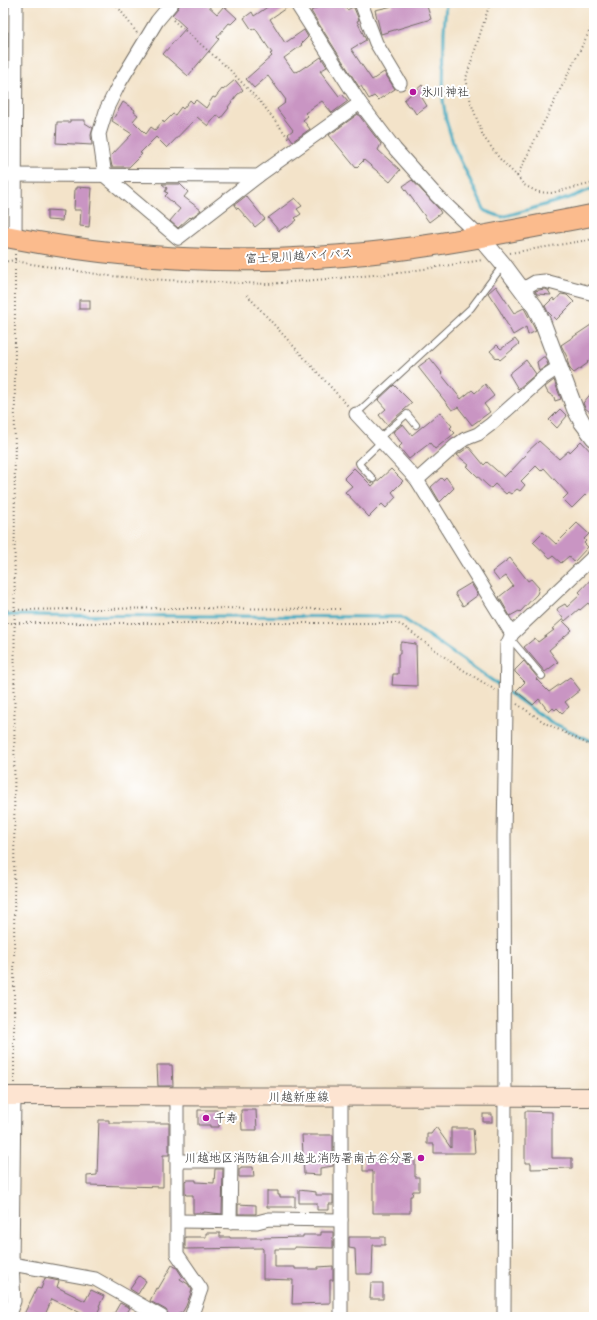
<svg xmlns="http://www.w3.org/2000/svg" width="597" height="1320" font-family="'Comic Neue','Klee One',sans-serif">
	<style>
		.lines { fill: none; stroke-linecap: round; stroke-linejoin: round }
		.stream { stroke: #41aac1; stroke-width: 3 }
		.building { fill: #c995c3 }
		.service-casing { stroke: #716b62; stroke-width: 8 }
		.minor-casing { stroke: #716b62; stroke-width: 15 }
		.tertiary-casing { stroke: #716b62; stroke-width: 18 }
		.secondary-casing { stroke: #716b62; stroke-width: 20 }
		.trunk-casing { stroke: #716b62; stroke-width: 23 }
		.path { stroke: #716b62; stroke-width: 2; stroke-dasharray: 1 3; stroke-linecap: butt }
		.service { stroke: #fff; stroke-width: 6 }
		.minor { stroke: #fff; stroke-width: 13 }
		.tertiary { stroke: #fff; stroke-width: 16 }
		.secondary { stroke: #fde4d1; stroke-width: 18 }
		.trunk { stroke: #fbbb8d; stroke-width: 21 }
		.poi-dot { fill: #b5179e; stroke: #fff; stroke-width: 1.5 }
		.labels { text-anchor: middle; stroke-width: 4; stroke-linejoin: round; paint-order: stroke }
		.poi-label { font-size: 12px; fill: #2b2b2b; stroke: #fff; text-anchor: start }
		.street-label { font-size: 12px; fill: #2b2b2b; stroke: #fff }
	</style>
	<rect width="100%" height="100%" fill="#fff"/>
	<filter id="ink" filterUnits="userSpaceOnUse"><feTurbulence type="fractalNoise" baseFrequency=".025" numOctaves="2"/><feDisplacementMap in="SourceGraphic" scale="8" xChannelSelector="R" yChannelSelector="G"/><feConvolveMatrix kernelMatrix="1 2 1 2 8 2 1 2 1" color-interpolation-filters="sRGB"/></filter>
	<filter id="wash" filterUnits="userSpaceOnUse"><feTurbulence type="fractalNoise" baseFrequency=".012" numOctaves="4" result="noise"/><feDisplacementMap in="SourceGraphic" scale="16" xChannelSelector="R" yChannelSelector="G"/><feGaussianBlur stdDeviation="0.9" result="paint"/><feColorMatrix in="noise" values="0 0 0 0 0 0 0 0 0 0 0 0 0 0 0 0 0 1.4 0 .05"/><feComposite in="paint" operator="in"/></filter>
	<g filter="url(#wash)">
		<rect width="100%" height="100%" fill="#f3e3c9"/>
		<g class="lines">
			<!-- stream -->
			<g class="stream">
				<polyline points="446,3 444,31 443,100 446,120 455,149 485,211 502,217 569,198 594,188"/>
				<polyline points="3,615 401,617 503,688"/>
				<polyline points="509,693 551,722 594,742"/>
			</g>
		</g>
		<g id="blocks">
			<!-- building -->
			<g class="building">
				<polygon points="180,3 205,3 217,14 224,6 237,18 231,24 229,23 217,37 219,39 188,76 163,54 186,28 172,15 178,8"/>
				<polygon points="267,3 288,3 289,6 270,19 285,43 304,30 308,37 301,44 302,45 284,58 294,72 296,71 297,72 306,66 307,67 321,57 327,67 320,71 339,96 342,94 348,101 332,113 322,101 305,113 308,116 303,120 310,129 293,141 288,134 293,130 277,109 285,103 284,102 286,100 268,76 254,88 246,79 272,56 270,54 272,53 255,28 252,30 244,18 252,12 254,16 269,6"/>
				<polygon points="318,3 343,3 347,10 353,7 354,8 359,20 357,21 366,40 351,49 372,80 384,72 395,89 378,100 374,96 369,99 361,86 359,87 312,13 311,11 320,6"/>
				<polygon points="392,3 426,3 431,19 381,34 375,10 393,6"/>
				<polygon points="4,32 8,32 8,47 3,47"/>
				<polygon points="235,80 243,90 237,95 228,107 229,108 221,118 217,115 208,126 197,117 167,148 156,137 140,153 142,154 129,167 112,167 110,157 132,134 112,121 123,102 135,110 134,112 138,115 133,121 146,134 151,127 155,130 163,121 164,123 173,114 175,115 181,107 183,109 190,100 193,103 196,100 206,108 213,97 215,98 222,89 223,90"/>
				<polygon points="422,85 427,92 421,96 427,106 416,114 411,106 408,106 404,100"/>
				<polygon points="358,114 381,144 378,150 400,170 390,182 364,160 356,168 329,135"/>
				<polygon points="70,120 85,120 85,123 93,128 91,135 92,145 56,143 57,122 70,122"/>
				<polygon points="412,180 438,208 441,213 429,222 403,186"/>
				<polygon points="162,184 180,184 188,192 184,197 201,210 191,218 190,217 178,228 170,221 180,209 165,196 168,193 165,192 167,188"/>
				<polygon points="77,187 92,188 89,227 80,226 81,210 74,210 75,189 77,189"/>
				<polygon points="246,196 265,219 255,227 238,208 237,209 234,205"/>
				<polygon points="295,198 302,206 297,209 301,214 295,218 297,220 287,228 286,226 279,231 268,218"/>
				<polygon points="47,210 63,211 62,221 47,220"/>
				<polygon points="496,286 514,313 524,308 536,331 528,335 526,327 513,335 500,311 488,293"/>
				<polygon points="544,289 548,290 551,295 537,294 535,291"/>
				<polygon points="561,294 567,295 574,302 556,320 548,312 545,306 553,298 555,301"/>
				<rect x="79" y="300" width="11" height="9"/>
				<polygon points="594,323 594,357 587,362 588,363 574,373 570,369 567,360 568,359 561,345"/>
				<polygon points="515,339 519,344 500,360 498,358 497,359 490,351 497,345 501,349"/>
				<polygon points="543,357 545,357 548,365 539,371 537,362"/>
				<polygon points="430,358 442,373 441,374 461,399 472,390 475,393 485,384 494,396 484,404 490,412 472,425 458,407 452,410 418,367"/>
				<polygon points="526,360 536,374 518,389 509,374"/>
				<polygon points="554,380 561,399 555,401 554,397 548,393 545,387"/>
				<polygon points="394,385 412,403 387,425 379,415 386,409 378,400"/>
				<polygon points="594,390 594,415 585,408 583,403"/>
				<polygon points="560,409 567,416 557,428 549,420"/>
				<polygon points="440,412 452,426 450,428 455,433 435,449 430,443 409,459 399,447 402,444 393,432 403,424 412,435"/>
				<polygon points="539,441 559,459 568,451 570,452 581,441 594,455 594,486 572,508 563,499 568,494 544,468 541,471 536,466 521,481 525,485 520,491 517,489 511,494 508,492 506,494 495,484 491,488 488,486 475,474 467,466 469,465 457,455 469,447 484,465 487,462 504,477 510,471 510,472 526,455 525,454"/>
				<polygon points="354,468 372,486 391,469 403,481 392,492 396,497 386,508 382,504 369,517 345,492 352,486 344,478"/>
				<polygon points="446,477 454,488 440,502 431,487 441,478 443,480"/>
				<polygon points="577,523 589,534 584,539 586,541 584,543 588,547 574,562 569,556 561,563 553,556 550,558 533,542 543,532 556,544"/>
				<polygon points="510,558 528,581 531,579 539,588 537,594 520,612 519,611 510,616 499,597 513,586 506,576 499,581 492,572"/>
				<polygon points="594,576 594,610 588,603 580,610 579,609 565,621 557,610 558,608 565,604 567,607 581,594 579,592"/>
				<polygon points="471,583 478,595 463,606 455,594 456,592"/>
				<polygon points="562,620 572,630 549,650 558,662 545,672 524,647 535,638 538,642 554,630 552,629"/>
				<polygon points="402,642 416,644 417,686 392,685 393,674 398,674 398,654 400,654 400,643"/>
				<polygon points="524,661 538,678 536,679 549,692 570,677 580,690 565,702 569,707 562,713 557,708 555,710 553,708 549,712 539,699 533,705 516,691 525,682 515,672 515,670"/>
				<polygon points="157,1065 172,1065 173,1086 158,1086"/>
				<polygon points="198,1110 219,1110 219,1127 210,1127 210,1125 198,1125"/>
				<polygon points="241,1110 256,1110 257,1130 242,1130"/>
				<polygon points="525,1111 552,1112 552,1158 572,1158 572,1168 531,1169 531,1163 525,1163"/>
				<rect x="483" y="1114" width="9" height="8"/>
				<polygon points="99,1120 109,1120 109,1123 169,1123 169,1155 163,1155 163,1187 87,1185 87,1176 97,1175"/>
				<polygon points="436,1127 451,1148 451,1128 473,1128 475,1153 434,1153 434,1144 427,1144 427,1134 431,1134"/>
				<polygon points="302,1135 333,1135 333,1166 320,1168 320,1175 304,1174"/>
				<polygon points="363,1159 415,1159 415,1177 419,1177 419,1191 413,1191 412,1196 410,1196 410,1213 373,1213 373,1172 372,1171 363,1171"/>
				<polygon points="241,1167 253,1167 254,1177 239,1177 239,1169 241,1169"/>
				<polygon points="215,1169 223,1169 222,1214 204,1212 204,1213 193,1213 193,1195 186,1195 185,1194 185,1181 186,1180 196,1180 196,1182 214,1183"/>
				<polygon points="299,1190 316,1192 316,1195 333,1195 333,1204 329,1204 329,1210 317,1210 317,1203 299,1203"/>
				<polygon points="267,1191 278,1191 278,1195 280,1195 280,1197 295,1197 295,1207 267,1207"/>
				<polygon points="238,1204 256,1205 256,1214 238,1214"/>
				<polygon points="321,1232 333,1232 333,1248 294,1247 294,1249 275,1249 275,1267 295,1267 295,1269 318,1269 318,1267 333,1266 333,1280 330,1280 330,1303 292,1304 293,1280 263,1279 263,1249 262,1248 185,1249 185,1237 206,1237 206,1233 220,1233 220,1237 230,1237 230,1238 262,1238 303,1237 303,1235 321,1235"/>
				<polygon points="349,1237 385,1237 385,1245 373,1245 372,1274 356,1274 355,1249 349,1248"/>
				<polygon points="172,1265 177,1268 182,1276 180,1279 188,1284 192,1290 186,1306 182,1313 180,1312 177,1317 170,1317 166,1310 150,1301 156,1288 158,1289"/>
				<polygon points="139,1276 146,1281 138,1294 130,1289"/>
				<polygon points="45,1278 59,1281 57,1287 85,1301 91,1290 104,1296 99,1306 100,1307 96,1317 89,1317 52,1299 44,1317 30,1317 24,1314 37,1288 41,1289"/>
				<polygon points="371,1283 383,1283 383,1299 370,1299"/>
				<polygon points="120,1303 130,1308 124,1317 112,1317"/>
			</g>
		</g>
	</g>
	<g filter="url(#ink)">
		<use href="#blocks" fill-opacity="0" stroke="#716b62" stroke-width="1"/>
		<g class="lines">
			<defs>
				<g id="service">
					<polyline points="356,414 471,308 503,265"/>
					<polyline points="378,439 407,414 416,425"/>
					<polyline points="373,479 360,465 359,463 381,442"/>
					<polyline points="510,638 542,676"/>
				</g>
				<g id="minor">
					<polyline points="172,3 157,21 120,82 107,108 99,134 105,176 178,238 258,176"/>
					<polyline points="296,3 360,103 395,149 436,195 480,237"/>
					<polyline points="361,3 376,43 400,83"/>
					<polyline points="3,175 258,176 360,103"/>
					<polyline points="15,238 16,3"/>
					<polyline points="523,289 535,282 545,281 594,294"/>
					<polyline points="356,414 417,480 512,634"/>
					<polyline points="417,480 455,446 465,439 478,434 490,425 544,377 559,367"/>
					<polyline points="177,1097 177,1254 201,1289 191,1317"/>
					<polyline points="341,1097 341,1317"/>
					<polyline points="177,1161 231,1161 230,1222"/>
					<polyline points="178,1221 257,1222 269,1219 341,1220"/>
					<polyline points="12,1264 95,1279 162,1317"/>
					<polyline points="8,1317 14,1301 12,1264 14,1096"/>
					<polyline points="504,1317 505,1098 504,836 507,645 512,634 594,556"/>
				</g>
				<polyline id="tertiary" points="480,237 503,264 535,307 542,321 575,409 582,422 594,438"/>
				<polyline id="secondary" points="3,1096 594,1097"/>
				<path id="trunk" d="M3,236c120,24 245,30 367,17 76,-8 150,-24 224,-38"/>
			</defs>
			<!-- service casing -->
			<use href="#service" class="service-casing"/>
			<!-- minor casing -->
			<use href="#minor" class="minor-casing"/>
			<!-- tertiary casing -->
			<use href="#tertiary" class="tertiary-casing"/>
			<!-- secondary casing -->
			<use href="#secondary" class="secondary-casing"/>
			<!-- trunk casing -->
			<use href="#trunk" class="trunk-casing"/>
			<!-- path -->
			<g class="path">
				<polyline points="115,3 137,33"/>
				<polyline points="490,3 466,78 471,103 483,136 500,159 517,176 524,185 538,192 551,193 594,183"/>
				<polyline points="173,20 229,69 263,105 290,140"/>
				<polyline points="517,176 594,22"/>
				<polyline points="510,253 594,239"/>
				<polyline points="3,262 15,260 25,263 110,276 165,280 268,284 409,272 417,270 483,260"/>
				<polyline points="247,295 348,406"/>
				<polyline points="3,610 177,608 340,609"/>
				<polyline points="3,623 396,623 403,626 454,664 495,690"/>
				<polyline points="517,704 547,724 594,747"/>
				<polyline points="14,1083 15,253"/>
			</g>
			<!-- service -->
			<use href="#service" class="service"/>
			<!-- minor -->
			<use href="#minor" class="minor"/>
			<!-- tertiary -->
			<use href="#tertiary" class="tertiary"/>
			<!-- secondary -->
			<use href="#secondary" class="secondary"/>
			<!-- trunk -->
			<use href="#trunk" class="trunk"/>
		</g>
	</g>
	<!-- markers -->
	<g class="poi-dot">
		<circle cx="413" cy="92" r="4"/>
		<circle cx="206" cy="1118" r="4"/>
		<circle cx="421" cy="1158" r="4"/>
	</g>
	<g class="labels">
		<!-- poi labels -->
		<g class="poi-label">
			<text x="421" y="96">氷川神社</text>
			<text x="214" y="1122">千寿</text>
			<text x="413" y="1162" text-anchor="end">川越地区消防組合川越北消防署南古谷分署</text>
		</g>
		<!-- street labels -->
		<g class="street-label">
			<text transform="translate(299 256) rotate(-3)" y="4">富士見川越バイパス</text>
			<text x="299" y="1101">川越新座線</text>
		</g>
	</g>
	<!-- margin -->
	<rect width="597" height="1320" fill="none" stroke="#fff" stroke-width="16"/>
</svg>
